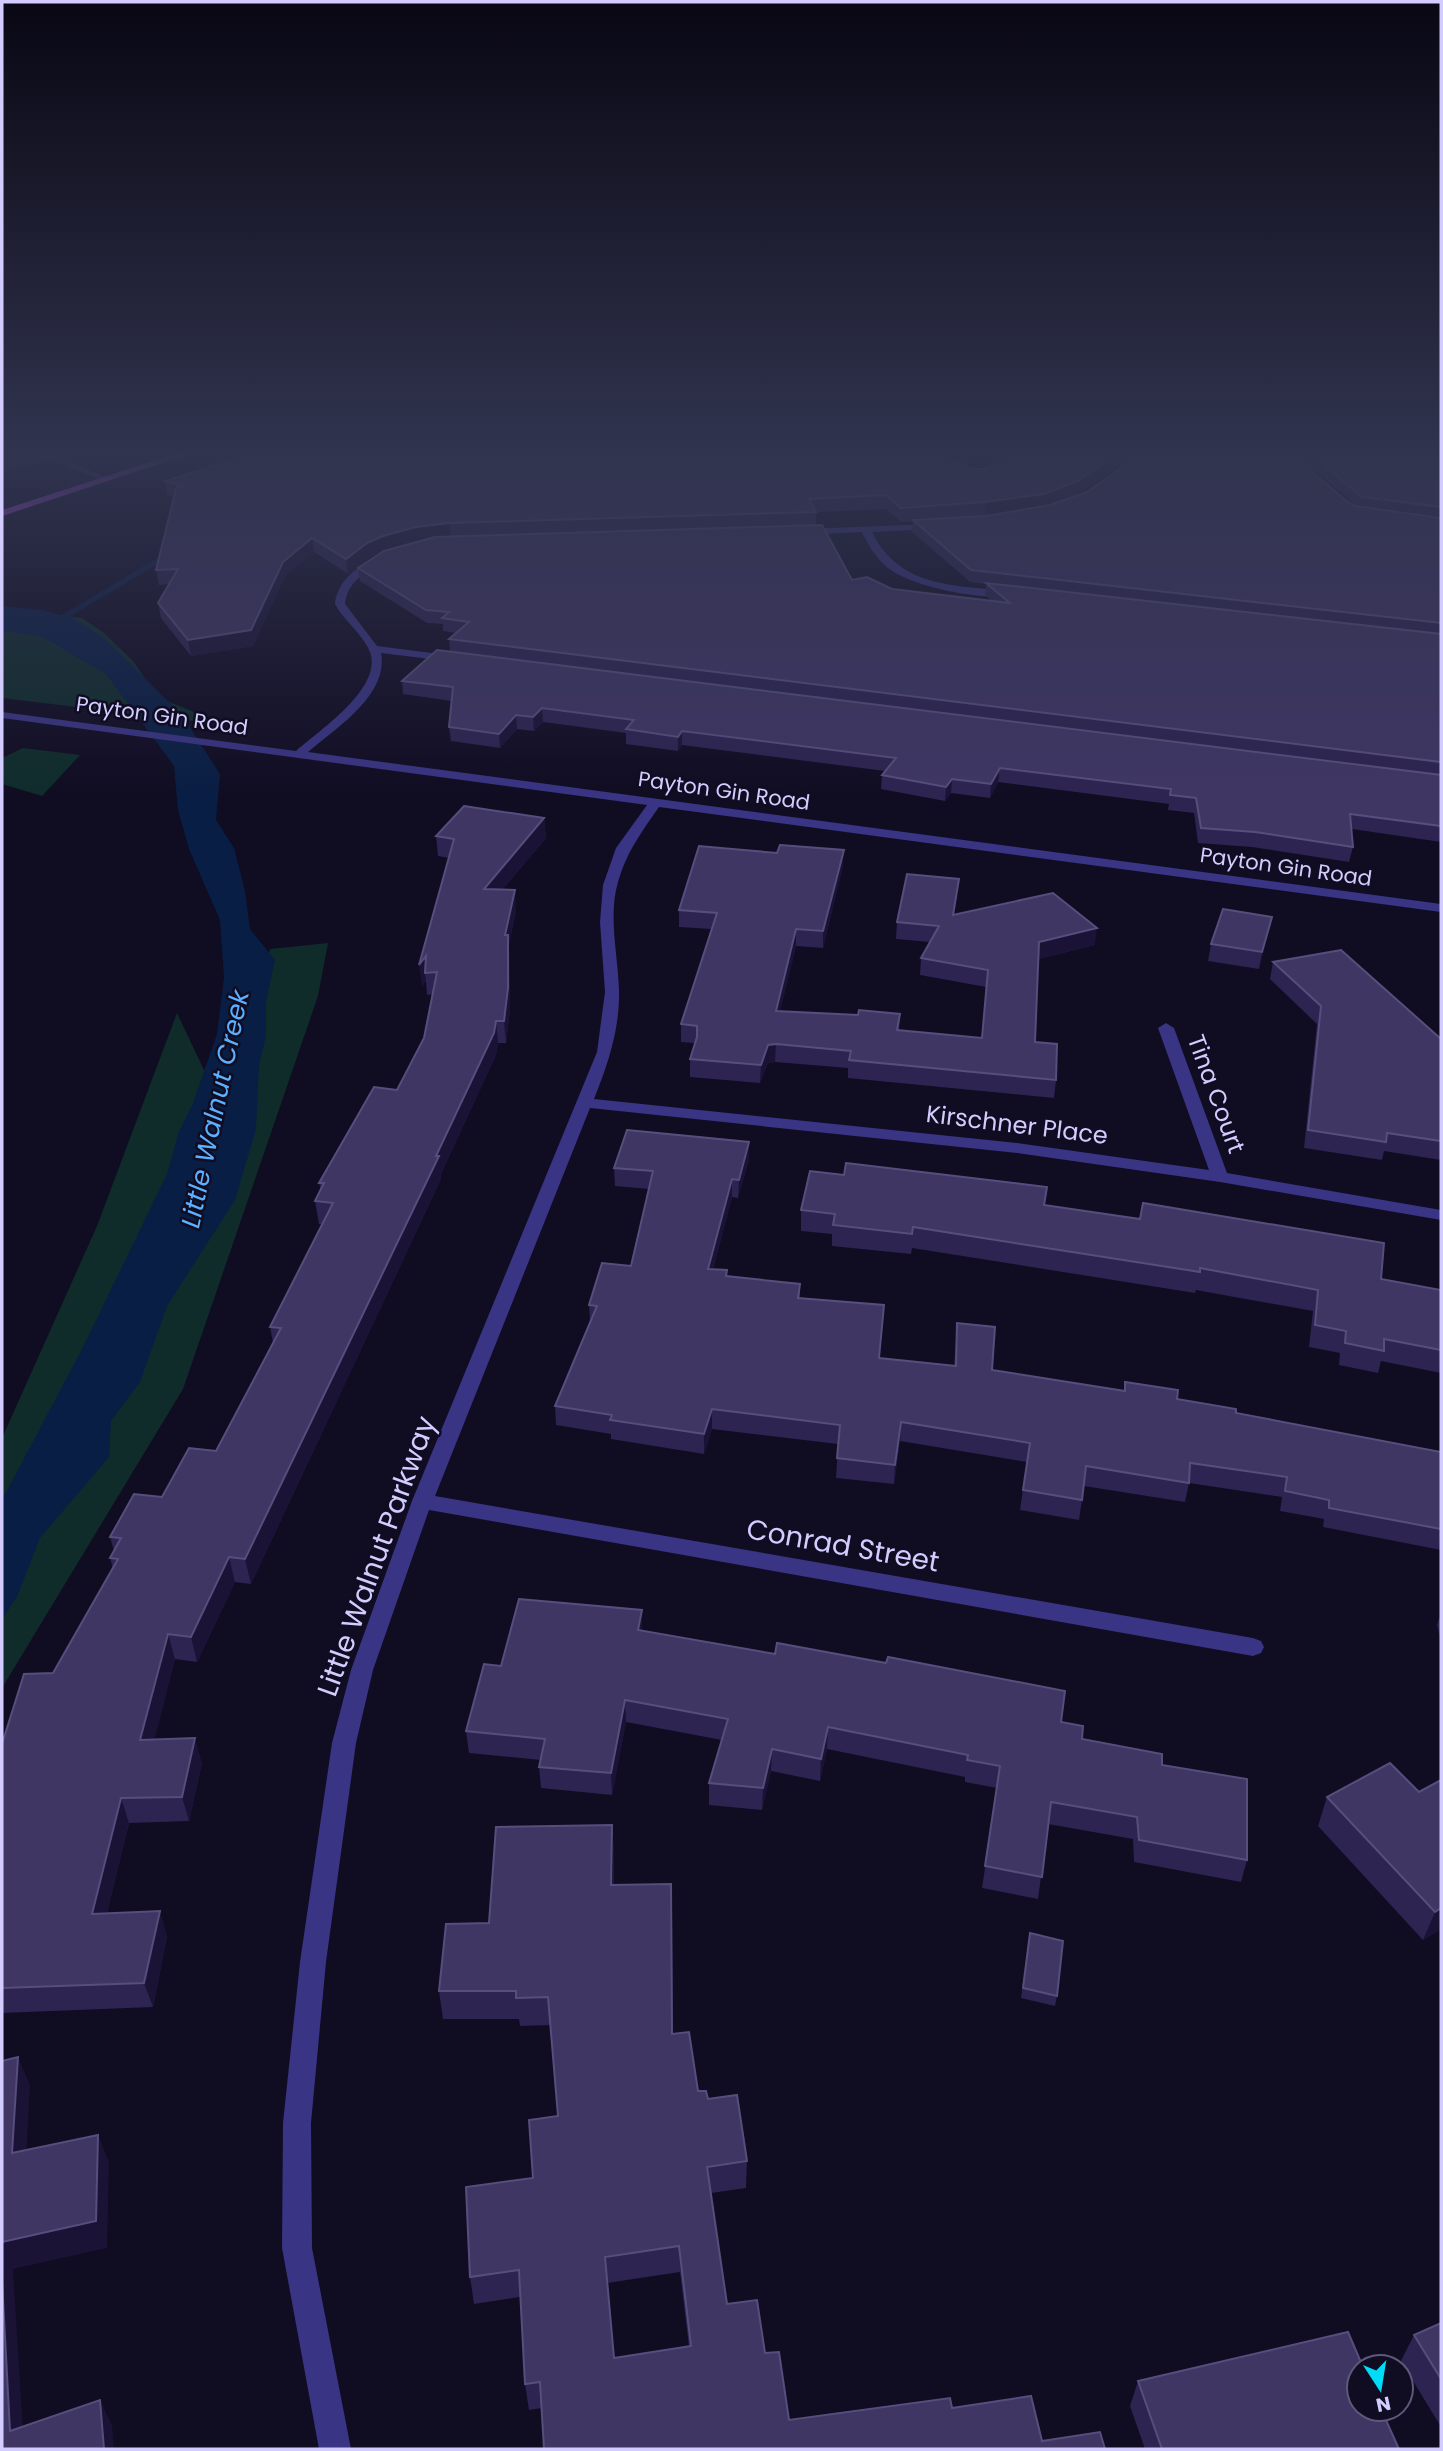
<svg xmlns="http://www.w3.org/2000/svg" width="1443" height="2451" font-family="Poppins,sans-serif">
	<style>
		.green { fill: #0f2c2b }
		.water { fill: #091e44 }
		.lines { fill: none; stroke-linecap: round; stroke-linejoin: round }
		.stream { fill: #091e44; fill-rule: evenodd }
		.minor { fill: #393483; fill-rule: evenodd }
		.major { fill: #c254ff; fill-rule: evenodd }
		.wall { fill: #2d2451; fill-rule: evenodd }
		.shaded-wall { fill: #1a1336 }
		.building { fill: #3f3664; stroke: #564e7c; stroke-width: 2; fill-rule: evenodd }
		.labels { text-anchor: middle; stroke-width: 5; stroke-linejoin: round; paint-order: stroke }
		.far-street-label { font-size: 21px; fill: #d3cdff; stroke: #100c22 }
		.street-label { font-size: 24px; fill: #d3cdff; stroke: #100c22 }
		.water-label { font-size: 26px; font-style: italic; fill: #5bb0ff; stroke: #100c22 }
		.near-street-label { font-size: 28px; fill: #d3cdff; stroke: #100c22 }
	</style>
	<rect width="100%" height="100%" fill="#100c22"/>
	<!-- green -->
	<g class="green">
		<polygon points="2,608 82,618 104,633 134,662 157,697 226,725 2,698"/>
		<polygon points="23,748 80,755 42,796 2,784 2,758"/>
		<polygon points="328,943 318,996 183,1389 2,1688 2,1438 97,1226 177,1013 204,1070 259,985 270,949"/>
	</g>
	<!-- water -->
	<polygon class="water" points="2,606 42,610 75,619 105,639 182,715 220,774 216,820 234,848 245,891 250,929 275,960 266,1002 266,1036 259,1065 256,1129 235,1200 167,1306 140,1382 111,1421 109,1457 40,1538 17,1597 2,1619 2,1500 82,1349 167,1174 178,1134 193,1103 217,1034 224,977 220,920 189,849 178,810 174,766 106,674 41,636 2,631"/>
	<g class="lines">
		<!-- stream -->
		<g class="stream">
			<polygon points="983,453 1000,453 937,466 934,464"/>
			<polygon points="172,549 179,551 54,626 47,624"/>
		</g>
		<!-- minor -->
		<g class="minor">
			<polygon points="37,453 50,453 110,479 103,481"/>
			<polygon points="1078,453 1101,453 1155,464 1151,467"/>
			<polygon points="1337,461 1340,466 1281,469 1277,466 1281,463"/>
			<path d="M937,524l2,2 -5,3 -62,3c27,55 80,53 135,59l4,1v4c-31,4 -99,-9 -123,-28 -12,-10 -19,-22 -26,-36l-58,3 -5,-3 5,-3z"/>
			<path d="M377,558l3,1v4c-16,11 -33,19 -35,41l32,42 78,10 5,3 -5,3 -74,-9c8,42 -45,75 -73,99l1133,152v8l-782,-105c-17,24 -33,46 -41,75 -10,34 0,73 1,108 1,39 -11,74 -25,109l423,44 192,27 -51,-142 8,-5 8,5 53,145 214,37v10l-221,-38 -203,-29 -427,-45 -155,388 818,142 8,3 3,6 -3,6 -8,3 -824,-146 -56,160 -17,73 -30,219 -15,161 1,125 39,201h-32l-37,-201 1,-125 17,-161 32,-219 19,-73 61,-169 185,-449 8,-60 -5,-70 3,-37 13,-37 31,-43 -645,-87v-6l294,39c24,-21 87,-63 74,-99 -7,-18 -26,-31 -35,-48 2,-23 22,-38 42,-46z"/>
		</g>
		<!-- major -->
		<polygon class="major" points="178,453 192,453 2,516 2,510"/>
	</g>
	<!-- wall -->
	<g class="wall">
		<path d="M1079,453h362v389l-89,-13 1,18 -4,15 -97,-15 -54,-4 -4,-30 -26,-3 1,-6 -171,-22 -8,16 -39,-5 -6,8 -64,-12 1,-14 3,-4 -203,-26 -4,6 -52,-7v-11l-83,-11 -9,9 -17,-2 -17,19 -49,-7 -2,-14 3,-26 -49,-7 -1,-13 48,-30 -1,-12 7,-6 -13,-2v-7l-16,-1 -67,-42 -2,-13 26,-18 -16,8 -20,16 -34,-22 -29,24 -32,70 -62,10 -30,-38 -3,-15 11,-19 -10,1 -3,-15 18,-73 -7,-2 -2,-14 819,-12 92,-13zM1120,454l53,5 -96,36 42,-30zM1317,460l-2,11 42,35 -13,-7 -45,-38zM886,509l15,13 12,-1 -1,11 58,50 16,2 -1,11 7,6 -100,-12 -40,-9 -36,-55v-13z"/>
		<polygon points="544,818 546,838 502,890 516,911 509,944 510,1010 506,1043 498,1043 496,1055 441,1174 441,1179 251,1584 235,1582 197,1662 175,1659 154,1740 202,1763 189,1821 129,1823 107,1913 167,1936 153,2007 2,2013 2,1744 53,1673 113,1569 110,1558 114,1551 110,1537 162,1497 216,1451 273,1343 270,1327 322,1224 319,1224 315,1201 321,1190 319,1183 397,1090 424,1038 433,994 427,995 426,981 422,986 449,858 438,856 436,836"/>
		<polygon points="843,866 823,948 796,946 780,1011 858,1015 900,1014 899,1030 982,1038 986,987 920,975 921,958 930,942 896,939 897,922 957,895 954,915 1095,945 1038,959 1035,1042 1056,1080 1054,1098 848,1078 848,1068 775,1062 768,1063 760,1083 690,1077 690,1059 695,1043 681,1042 681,1024 711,929 679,927 679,910"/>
		<polygon points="1268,933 1259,969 1208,961 1211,944"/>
		<polygon points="1273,962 1441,1039 1441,1160 1384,1151 1382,1160 1304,1148 1317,1024 1270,979"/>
		<polygon points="749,1142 749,1160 738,1198 732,1197 713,1269 727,1276 800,1284 800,1298 879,1358 954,1366 957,1323 992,1370 1124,1391 1125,1382 1177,1399 1236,1413 1441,1452 1441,1550 1323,1527 1324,1519 1280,1511 1282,1497 1189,1483 1185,1502 1084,1486 1079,1520 1020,1510 1027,1462 900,1441 894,1484 836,1478 838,1444 712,1429 704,1454 611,1439 611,1434 556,1425 555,1406 590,1322 589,1305 631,1266 649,1189 615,1186 614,1168"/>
		<polygon points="1045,1205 1381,1279 1441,1290 1441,1373 1381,1361 1378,1373 1339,1365 1340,1353 1309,1347 1313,1311 1196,1290 1195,1293 912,1248 911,1254 832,1246 832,1234 801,1231 801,1210"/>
		<polygon points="1441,1613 1441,1641 1437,1625"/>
		<polygon points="642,1631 1061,1722 1082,1739 1162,1765 1247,1860 1241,1882 1134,1862 1133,1839 1048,1824 1038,1899 982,1888 997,1788 965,1782 965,1777 827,1749 820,1781 771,1771 762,1810 709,1805 709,1783 722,1740 626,1722 612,1795 541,1788 539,1767 541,1760 469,1753 466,1731 501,1666"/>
		<polygon points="1419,1792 1441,1929 1423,1940 1318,1826 1327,1797"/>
		<path d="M612,1825l2,29v31l58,28 1,121 25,57 10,8 39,62 -1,27 -35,5 16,111 38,49 24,67 163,-12 90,33 63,8 -563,-41 -13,2 -4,-26 -5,-87 -46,7 -4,-27 63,-99 25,-62 -8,-91 -30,1 -1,-7h-76l-4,-28 50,-68zM680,2272l9,75 -75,11 -7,-75z"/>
		<polygon points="1028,1943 1057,1996 1055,2006 1021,1998"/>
		<polygon points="1441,2323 1441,2427 1401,2361 1414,2335"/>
		<polygon points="1138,2381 1399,2449 1145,2449 1130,2406"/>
	</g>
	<!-- shaded-wall -->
	<g class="shaded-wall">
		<polygon points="15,453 45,453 46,460 2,471 2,457"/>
		<polygon points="1118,453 1120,453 1119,465 1077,495 1042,507 985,516 986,502"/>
		<polygon points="449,523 451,537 384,550 368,558 348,574 346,559 367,543 383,536 416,527"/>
		<polygon points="312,538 314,552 285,576 253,646 191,656 188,640"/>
		<polygon points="542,708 543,722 534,731 533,717"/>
		<polygon points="516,715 517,729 500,748 499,734"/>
		<polygon points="682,731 682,745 678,751 678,737"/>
		<polygon points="1000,768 998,782 990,798 991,784"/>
		<polygon points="952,779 951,793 945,801 946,787"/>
		<polygon points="544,818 546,838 485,910 484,889"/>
		<polygon points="844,850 843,866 823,948 823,931"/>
		<polygon points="959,879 957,895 952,932 953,915"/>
		<polygon points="515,890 516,911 509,944 510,1010 506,1043 504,1021 505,935"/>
		<polygon points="1272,917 1259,969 1262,952"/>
		<polygon points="1097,928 1095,945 1037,959 1039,942"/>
		<polygon points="796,929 796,946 776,1028 776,1011"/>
		<polygon points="426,956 425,973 426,981 422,986 419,965"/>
		<polygon points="496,1021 498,1043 496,1055 441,1174 441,1179 251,1584 245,1559"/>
		<polygon points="776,1044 775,1062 768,1063 760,1083 761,1065 768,1045"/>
		<polygon points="749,1142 749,1160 738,1198 739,1180"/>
		<polygon points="732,1179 732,1197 708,1287 708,1269"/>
		<polygon points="712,1409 712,1429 704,1454 704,1434"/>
		<polygon points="901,1422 900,1441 894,1484 895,1465"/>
		<polygon points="229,1557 235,1582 197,1662 191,1637"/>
		<polygon points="642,1610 642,1632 638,1630"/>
		<polygon points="168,1634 175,1659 148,1765 140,1740"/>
		<polygon points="625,1700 626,1722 612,1795 611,1773"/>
		<polygon points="828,1727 827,1749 820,1781 821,1759"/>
		<polygon points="195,1738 202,1763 189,1821 182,1797"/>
		<polygon points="772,1749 771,1771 762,1810 763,1788"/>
		<polygon points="121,1798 129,1823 101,1938 92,1914"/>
		<polygon points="612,1825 614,1854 613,1914 611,1885"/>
		<polygon points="1441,1908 1441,1929 1423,1940 1435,1912"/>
		<polygon points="160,1911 167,1936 153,2007 144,1983"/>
		<polygon points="18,2057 30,2085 25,2180 12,2153"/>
		<polygon points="98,2135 109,2162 107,2248 13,2269 24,2449 10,2431 2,2280 2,2242"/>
		<polygon points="100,2400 112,2425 114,2449 104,2449"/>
	</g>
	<!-- building -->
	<g class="building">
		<polygon points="2,453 15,453 2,457"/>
		<polygon points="254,453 928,453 973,469 984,469 1020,453 1063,453 1076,456 1079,453 1118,453 1078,481 1044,494 986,502 901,508 886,495 809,499 816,512 449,523 416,527 383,536 367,543 346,559 312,538 283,562 251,630 188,640 158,603 178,569 156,570 176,489 183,486 165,481"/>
		<polygon points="1137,456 1218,461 1299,460 1344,499 1355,506 1441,518 1441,623 971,570 913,520 986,516 1050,505 1087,492"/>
		<polygon points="1441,457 1441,507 1362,497 1317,459"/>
		<polygon points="822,525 852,580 867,577 892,589 1010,603 986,583 1441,634 1441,762 449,639 469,622 442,618 449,612 426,610 358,568 384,551 435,537"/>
		<polygon points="437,650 1441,775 1441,826 1350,814 1353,847 1255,832 1201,828 1196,798 1170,795 1171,789 1000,768 991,784 952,779 946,787 882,775 896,758 682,731 678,737 626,729 634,720 542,708 533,717 516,715 499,734 449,727 453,687 402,681"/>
		<polygon points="464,806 544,818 484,889 515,890 505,935 508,935 508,988 504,1021 496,1021 494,1033 436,1156 439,1156 245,1559 229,1557 191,1637 168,1634 140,1740 195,1738 182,1797 121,1798 92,1914 160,1911 144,1983 2,1988 2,1744 24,1674 53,1673 118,1559 110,1558 121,1538 110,1537 134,1494 162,1497 189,1448 216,1451 281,1328 270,1327 333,1203 315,1201 324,1183 319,1183 374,1087 397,1090 424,1038 437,972 425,973 426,956 419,965 454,839 436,836"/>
		<polygon points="780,845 844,850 823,931 796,929 776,1011 858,1015 859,1010 900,1014 897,1030 982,1038 988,970 921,958 939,926 897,922 907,874 959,879 953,915 1053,893 1097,928 1039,942 1035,1042 1057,1044 1056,1080 849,1060 851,1051 776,1044 768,1045 761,1065 690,1059 697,1037 697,1026 681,1024 717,913 679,910 699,846 777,853"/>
		<polygon points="1223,909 1272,917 1262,952 1211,944"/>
		<polygon points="1341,950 1441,1039 1441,1141 1387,1133 1386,1142 1308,1130 1321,1006 1273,962"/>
		<polygon points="627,1130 749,1142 739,1180 732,1179 708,1269 727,1270 726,1276 800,1284 798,1298 884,1305 879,1358 956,1366 957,1323 995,1327 992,1370 1125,1391 1125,1382 1178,1390 1177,1399 1236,1409 1236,1413 1441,1452 1441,1529 1329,1508 1329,1500 1285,1491 1287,1477 1190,1463 1189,1483 1086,1466 1082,1500 1023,1490 1030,1443 901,1422 895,1465 837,1458 840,1425 712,1409 704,1434 610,1420 612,1415 555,1406 597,1306 589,1305 602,1263 631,1266 653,1171 614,1168"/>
		<polygon points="846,1163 1047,1187 1044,1205 1140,1219 1143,1203 1384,1243 1381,1279 1441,1290 1441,1350 1384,1339 1384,1351 1345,1343 1346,1331 1315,1325 1318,1290 1200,1268 1200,1272 913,1227 912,1234 833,1225 835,1214 801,1210 810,1171 844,1175"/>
		<polygon points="519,1599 642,1610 638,1630 775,1654 777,1643 886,1663 888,1657 1065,1691 1061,1722 1083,1726 1082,1739 1162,1754 1162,1765 1247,1779 1247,1860 1139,1840 1137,1817 1051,1802 1042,1877 985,1866 1000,1766 967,1760 968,1755 828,1727 821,1759 772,1749 763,1788 709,1783 728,1719 625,1700 611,1773 539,1767 545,1739 466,1731 484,1664 501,1666"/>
		<polygon points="1390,1763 1419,1792 1441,1780 1441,1908 1435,1912 1327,1797"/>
		<path d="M612,1825l-1,60 60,-1 1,150 17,-2 9,59h8l2,8 29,-4 10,66 -40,6 20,137 30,-4 8,53 14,-1 10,68 161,-22 2,10 79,-12 11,45 58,-9 5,17h-561l-4,-67 -15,2 -6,-114 -49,7 -4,-90 67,-9 -4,-58 29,-4 -10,-119 -32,1v-7h-77l7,-67 43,-1 7,-96zM679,2246l12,100 -77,12 -9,-101z"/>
		<polygon points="1030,1933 1063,1941 1057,1996 1023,1988"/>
		<polygon points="18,2057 12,2153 98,2135 96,2221 2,2242 2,2061"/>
		<polygon points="2,2280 10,2431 100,2400 104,2449 2,2449"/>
		<polygon points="1441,2323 1441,2379 1414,2335"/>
		<polygon points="1348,2332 1363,2367 1359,2367 1359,2409 1381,2409 1399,2449 1162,2449 1138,2381"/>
	</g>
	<!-- sky -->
	<linearGradient id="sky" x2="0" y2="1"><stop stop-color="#090713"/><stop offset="0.57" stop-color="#31344f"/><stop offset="1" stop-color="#31344f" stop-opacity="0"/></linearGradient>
	<rect width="1443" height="797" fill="url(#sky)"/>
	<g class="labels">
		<!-- far-street labels -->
		<g class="far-street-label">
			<text transform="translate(162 716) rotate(8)" y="7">Payton Gin Road</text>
			<text transform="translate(724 791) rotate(8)" y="7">Payton Gin Road</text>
			<text transform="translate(1286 867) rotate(8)" y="7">Payton Gin Road</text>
		</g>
		<!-- street labels -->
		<g class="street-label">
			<text transform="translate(1216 1094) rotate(70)" y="8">Tina Court</text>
			<text transform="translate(1017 1125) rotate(7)" y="8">Kirschner Place</text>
		</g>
		<!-- water labels -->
		<g class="water-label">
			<text transform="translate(215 1109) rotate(-78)" y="9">Little Walnut Creek</text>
		</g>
		<!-- near-street labels -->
		<g class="near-street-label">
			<text transform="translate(843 1545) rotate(10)" y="10">Conrad Street</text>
			<text transform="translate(376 1556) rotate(-70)" y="10">Little Walnut Parkway</text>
		</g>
	</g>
	<!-- border -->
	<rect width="1443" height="2451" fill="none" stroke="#d3cdff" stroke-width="7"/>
	<!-- north arrow -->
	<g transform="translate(1380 2388) rotate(168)"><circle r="33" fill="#100c22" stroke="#5e597a" stroke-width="2"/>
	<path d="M0-5L12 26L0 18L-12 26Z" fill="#00dbf8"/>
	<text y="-10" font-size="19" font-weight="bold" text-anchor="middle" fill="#d3cdff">N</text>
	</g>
</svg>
